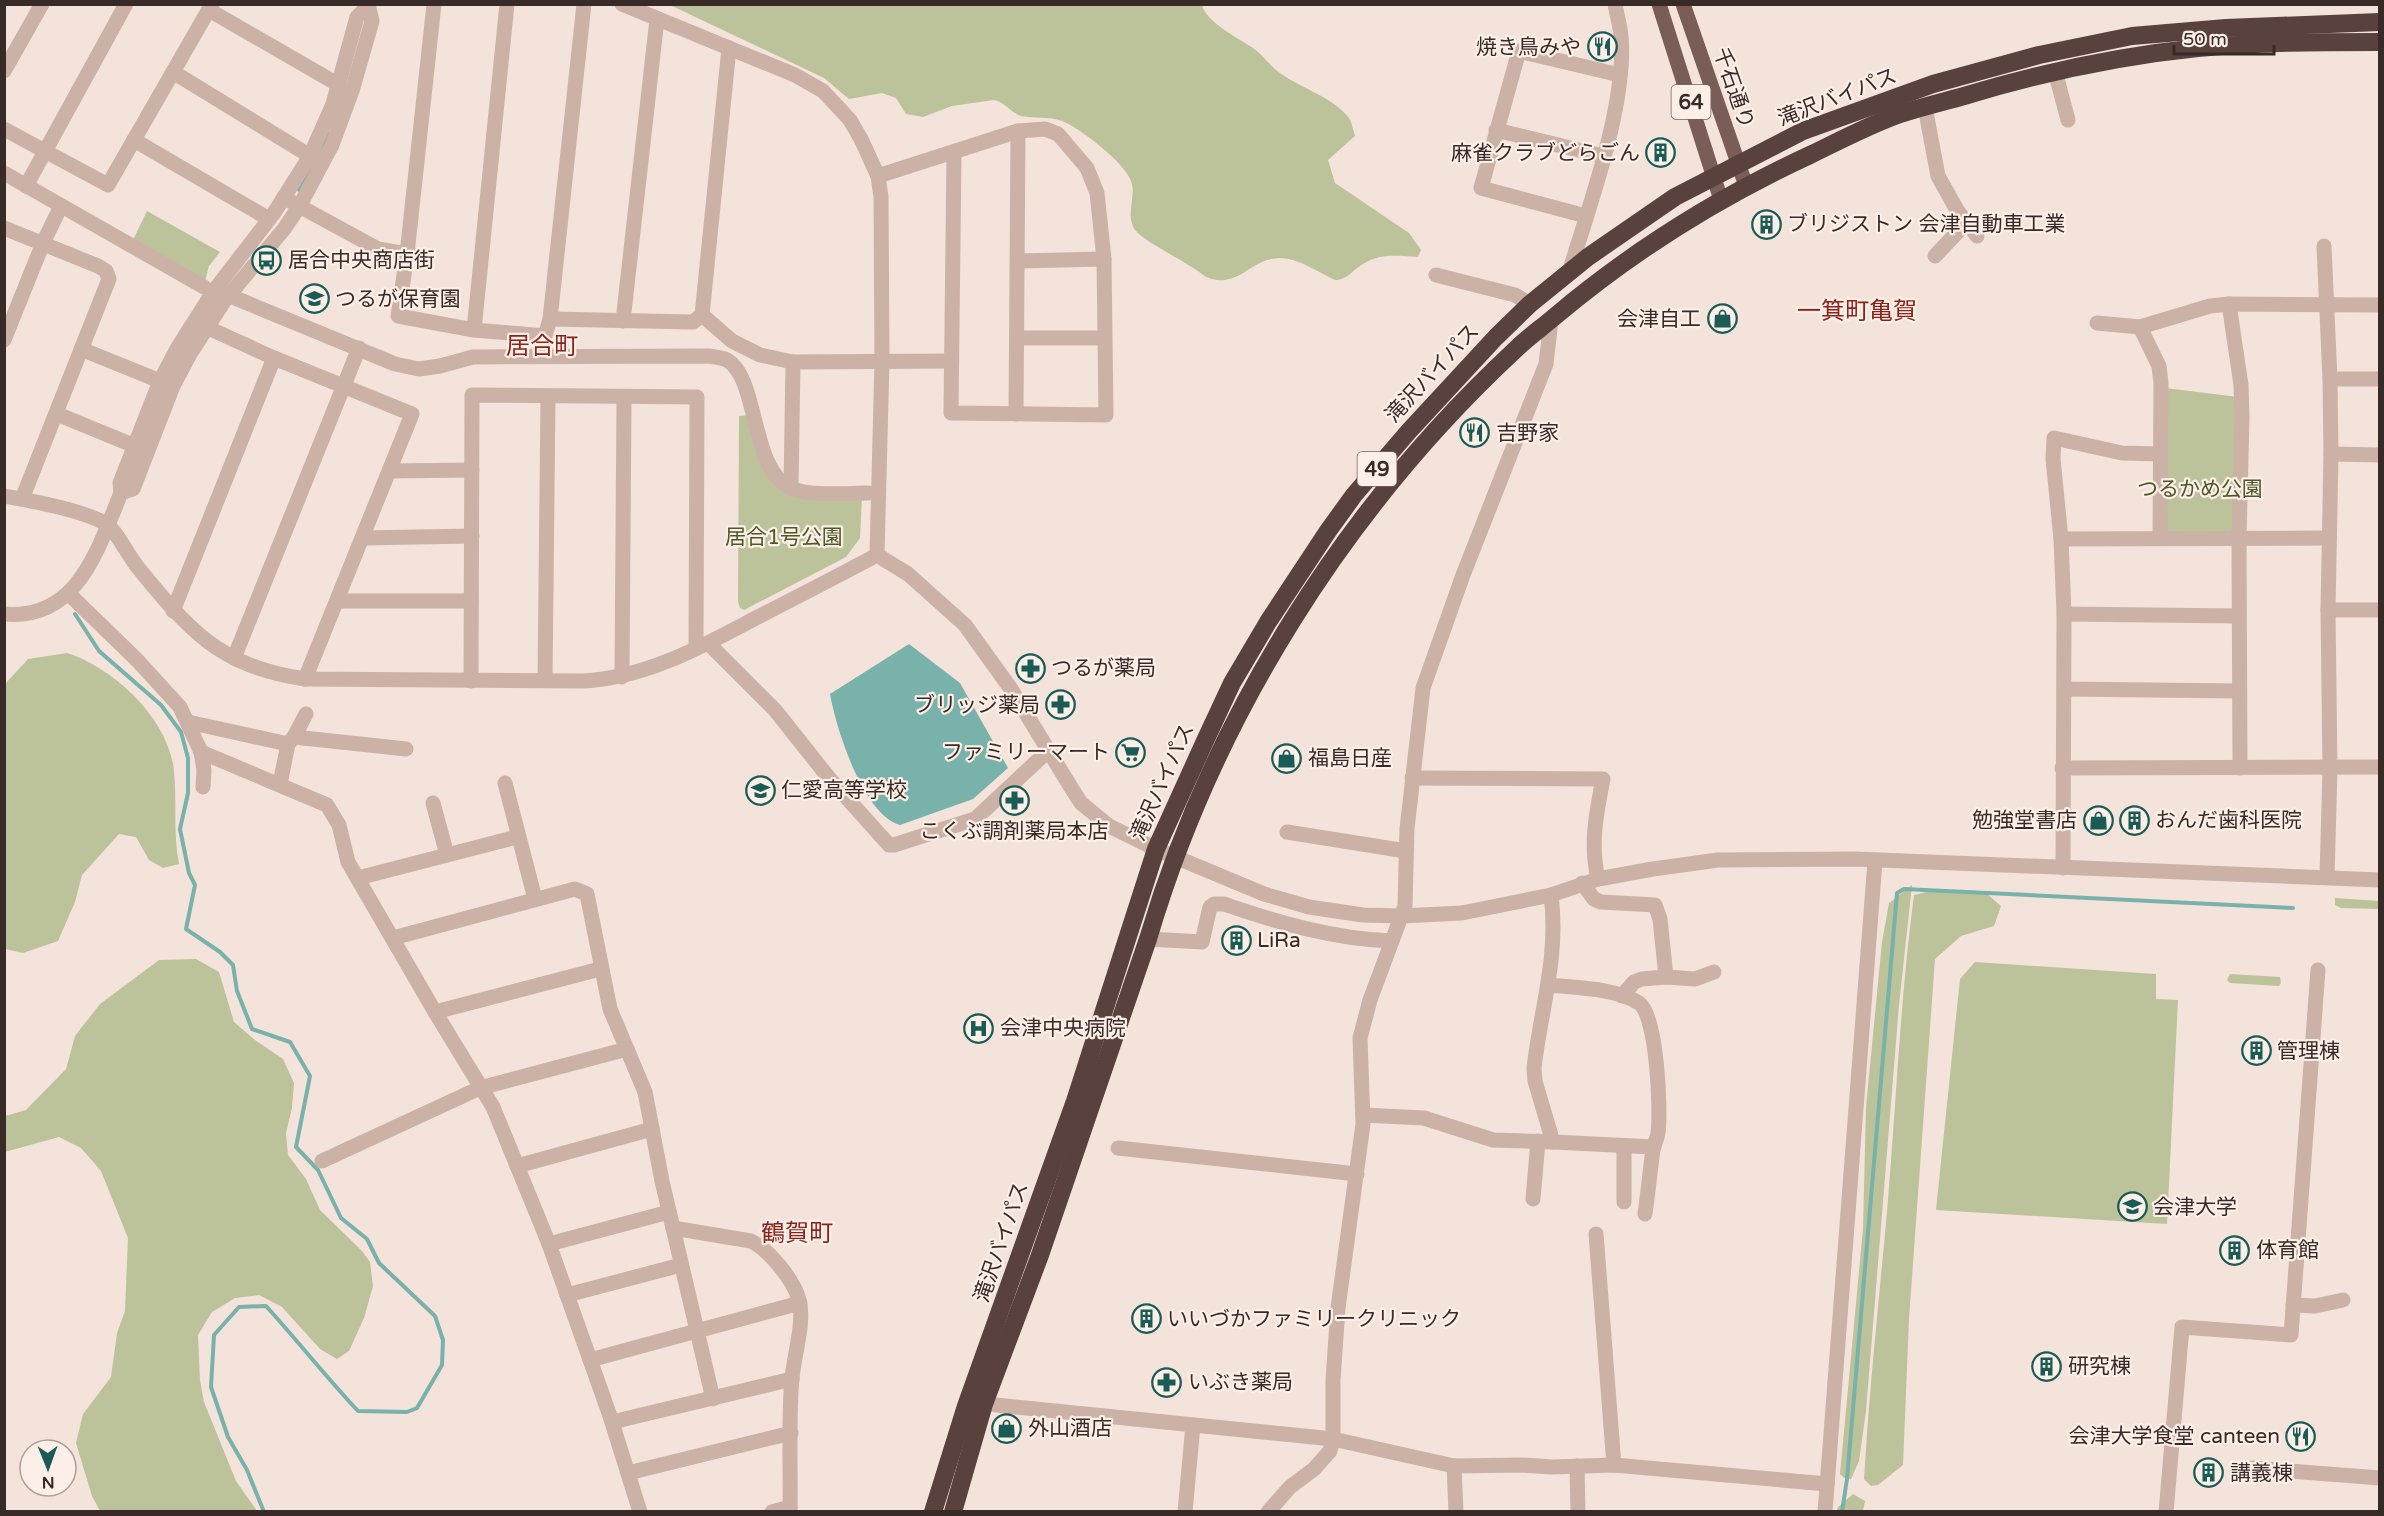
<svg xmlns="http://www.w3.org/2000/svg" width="2384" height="1516" font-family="'Varela Round','Noto Sans JP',sans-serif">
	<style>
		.green { fill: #bcc39a }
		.water { fill: #78b2aa }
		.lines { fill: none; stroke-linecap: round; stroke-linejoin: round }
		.stream { stroke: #78b2aa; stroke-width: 4 }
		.minor { stroke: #ccb1a6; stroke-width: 15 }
		.major { stroke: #7b5d57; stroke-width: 15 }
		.highway { stroke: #59423e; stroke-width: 18 }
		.labels { text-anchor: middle; stroke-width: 4.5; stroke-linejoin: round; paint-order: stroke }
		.shield { fill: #fbefe7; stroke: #726561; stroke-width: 1.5 }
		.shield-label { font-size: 20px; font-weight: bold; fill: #382a27 }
		.poi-label { font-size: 21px; fill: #382a27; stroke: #fbefe7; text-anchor: start }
		.street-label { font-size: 21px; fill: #382a27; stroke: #fbefe7 }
		.park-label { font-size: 21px; fill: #4f572a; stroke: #fbefe7 }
		.quarter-label { font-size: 24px; fill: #8b231c; stroke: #fbefe7 }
	</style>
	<rect width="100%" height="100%" fill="#f3e3db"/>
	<!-- green -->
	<g class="green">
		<path d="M670,5h532c4,17 36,33 51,43 9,6 15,15 23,22 22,18 55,25 73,48 3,5 4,12 6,18l-27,24 7,23 74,50 12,17 -3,7c-20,-1 -37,-4 -55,7 -11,6 -15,16 -28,16 -17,-8 -37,-22 -56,-22 -30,1 -40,32 -73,19 -18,-15 -57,-32 -70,-46 -12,-15 1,-35 -5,-50 -6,-18 -51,-53 -69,-60 -13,-5 -27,-2 -41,-5 -10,-3 -16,-14 -27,-16l-42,6 -29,11 -17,-3 -10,-16 -14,-5 -33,6 -25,-21z"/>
		<polygon points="147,211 220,252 209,266 205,281 132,242"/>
		<polygon points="2165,388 2238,397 2235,534 2163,534"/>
		<polygon points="751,415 776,479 862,497 860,538 846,557 744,610 740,608 738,602 739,416"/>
		<path d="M67,653c47,15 102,66 107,118 3,31 -1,62 5,93l-16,4 -14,-8 -13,-23 -17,-3 -37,41 -7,27 -17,39 -35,12 -18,-4v-265l23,-25z"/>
		<polygon points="1912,885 1899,1005 1866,1411 1859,1461 1851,1479 1844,1478 1840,1474 1863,1229 1866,1107 1882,942 1889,903"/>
		<path d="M1935,890l50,2 16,14 -7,20 -33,10 -26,23 -26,360 -6,146 -25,20 -7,1 -7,-7c5,-89 15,-178 23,-267 9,-106 13,-212 27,-317z"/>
		<polygon points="2335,898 2379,901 2379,909 2341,908 2335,905"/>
		<polygon points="196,959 219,972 234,1022 255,1040 283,1059 294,1083 292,1108 286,1133 288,1155 306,1179 320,1210 362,1251 370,1262 373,1286 364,1318 349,1351 337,1359 320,1349 282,1307 259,1295 235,1298 212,1312 198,1335 200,1380 204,1402 236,1481 257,1511 100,1511 92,1496 76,1443 83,1414 111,1377 117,1333 125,1311 128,1238 101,1171 81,1148 59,1137 5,1152 5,1116 26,1110 66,1069 75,1036 100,1004 159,960"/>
		<polygon points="1975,962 2156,974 2156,999 2178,1000 2167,1224 1936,1210 1960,979"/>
		<polygon points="2230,974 2280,977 2281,983 2279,986 2230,983 2227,980"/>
		<polygon points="1853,1494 1865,1501 1863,1511 1837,1511 1838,1507"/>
	</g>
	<!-- water -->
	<path class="water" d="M909,644l51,39 48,85 -35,31 -73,26c-37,-10 -64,-97 -70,-131z"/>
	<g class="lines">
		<!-- stream -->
		<g class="stream">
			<polyline points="320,152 328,134"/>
			<polyline points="299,190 312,166"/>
			<path d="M75,614l24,37 62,54 20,27 7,26v35l-8,36 9,44 6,12 -9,44 34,23 13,13 4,26 15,38 38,13 20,34 -14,71 22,23 23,48 26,21 12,24 56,53 8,24 -1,25 -25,43 -10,4 -49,-1c-32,-34 -61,-71 -92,-105l-27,1 -25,28 -3,52 17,50 19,33 17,42"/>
			<polyline points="1842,1512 1847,1479 1897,893 1904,889 2293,908"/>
		</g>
		<!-- minor -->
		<g class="minor">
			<polyline points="434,4 407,254 398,316 474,330 545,336 550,319 584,4"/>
			<polyline points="622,4 795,75 823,91 850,120 861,139 878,176 881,197 882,361 877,555"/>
			<polyline points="209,10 339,85"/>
			<polyline points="729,48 702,315 732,341 760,355 793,362 951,361"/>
			<polyline points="4,71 42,4"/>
			<polyline points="2055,71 2068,120"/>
			<polyline points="173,72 310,156"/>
			<polyline points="1925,107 1938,176 1957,210 1977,236"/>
			<polyline points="4,129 108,185 212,4"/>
			<polyline points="1496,130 1603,156"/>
			<polyline points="134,140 269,219"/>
			<polyline points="4,173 204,287"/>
			<polyline points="878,176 1018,131 1045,129 1058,134 1087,168 1097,193 1104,259 1106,415 951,413 954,153"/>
			<polyline points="26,186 126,4"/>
			<polyline points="290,201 378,249 407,254"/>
			<polyline points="1586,216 1481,188 1519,51 1620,75"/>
			<polyline points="4,228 98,266 106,271 109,279 22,499"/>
			<polyline points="2324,246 2330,379 2331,454 2328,610 2330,769 2327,877"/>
			<polyline points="1935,256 1967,222"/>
			<polyline points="1018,261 1104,259"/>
			<path d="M1569,273c20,-67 58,-169 52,-237 -1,-10 -4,-21 -6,-32"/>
			<polyline points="1436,275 1515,295 1530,304"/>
			<path d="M235,298l160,66 24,5 21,-3 33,-9 236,-1c6,1 14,2 18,4 32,18 23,110 64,128 19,9 56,5 77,5"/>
			<polyline points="550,319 693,322 702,315"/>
			<polyline points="623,321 657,19"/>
			<polyline points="2097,323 2140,327 2210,306 2229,304"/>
			<polyline points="206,327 274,358 412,414 305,679"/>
			<polyline points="2140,327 2159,366 2161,383 2160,538"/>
			<polyline points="474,330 507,4"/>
			<polyline points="1018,338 1104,338"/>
			<polyline points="4,340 43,243 61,206"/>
			<polyline points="81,349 160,381"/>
			<polyline points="2330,379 2380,379"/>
			<polyline points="57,414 135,446"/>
			<polyline points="1016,414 1018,131"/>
			<polyline points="2331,454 2380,455"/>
			<polyline points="389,471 472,470"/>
			<polyline points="791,488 793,362"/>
			<polyline points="121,493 133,489 173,386 190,354 225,300 284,229 299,207 332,145 352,91 372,21 368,4"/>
			<path d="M4,496c28,5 79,14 102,28 10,6 22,31 30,41 52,64 82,101 169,114l278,2c62,-3 116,-33 171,-62 41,-21 82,-42 123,-64"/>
			<polyline points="362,538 472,536"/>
			<polyline points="2061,539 2329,538"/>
			<polyline points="877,555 908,574 965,625 1011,689 1072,789 1081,803 1109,826 1156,849 1264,894 1309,907 1363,915 1402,916 1462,913 1551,895 1598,879 1653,869 1718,860 1855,859 2380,880"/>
			<polyline points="69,594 137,660 180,707 201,752 327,805 339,825 348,862 435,1012 493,1107 549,1244 610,1416 640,1512"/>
			<polyline points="337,601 471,601"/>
			<polyline points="2328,610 2380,610"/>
			<polyline points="173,611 274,358"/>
			<path d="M4,614c74,7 94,-66 117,-121l-1,-10 40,-102 18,-34 35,-55 61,-79 36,-57 23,-52 24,-87 11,-11"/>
			<polyline points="2064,614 2239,616"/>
			<polyline points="708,643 775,710 829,778 889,845 894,845 975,819 1048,751"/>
			<polyline points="234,658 359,348"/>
			<polyline points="622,677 624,398"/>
			<polyline points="545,680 548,397"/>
			<polyline points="471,681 472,395 697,397 696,648"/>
			<polyline points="2064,689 2239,691"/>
			<polyline points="188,722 288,744"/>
			<polyline points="294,737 406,749"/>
			<polyline points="201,752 204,770 203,787"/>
			<polyline points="2062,768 2380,767"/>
			<polyline points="2240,768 2239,538 2242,417 2241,385 2229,304 2380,305"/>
			<path d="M1412,778l191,1c-7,35 -13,66 -5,100"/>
			<polyline points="505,783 535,899"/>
			<polyline points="280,784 288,744 294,737 306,714"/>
			<polyline points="433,803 447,855"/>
			<polyline points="1287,832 1406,851"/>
			<polyline points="2063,868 2064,614 2061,539 2053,459 2054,438 2122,453 2161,454"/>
			<polyline points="358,878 517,837"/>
			<polyline points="1582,883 1594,899 1601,902 1655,905 1660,919 1666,977"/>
			<polyline points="393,938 575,889 587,894 610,1009 645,1092 662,1181 713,1399"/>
			<path d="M1148,939l54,3 8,-35 4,-3h10c55,19 110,35 168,37"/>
			<path d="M1549,985c27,3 67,3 90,18 18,12 22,107 19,130 -1,6 -4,11 -5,17 -3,21 -5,43 -8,64"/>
			<polyline points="1622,996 1634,982 1642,979 1666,977 1695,979 1714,972"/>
			<polyline points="435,1012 600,969"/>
			<path d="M1363,1115l61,3 69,22 60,2 -18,-61 -1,-13c7,-60 25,-112 17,-173"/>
			<polyline points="1553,1142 1654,1147"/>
			<polyline points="1118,1148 1357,1174"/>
			<polyline points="322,1161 480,1088 627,1049"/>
			<polyline points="517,1166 652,1129"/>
			<polyline points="1533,1199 1538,1141"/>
			<polyline points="1624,1202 1624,1146"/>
			<path d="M673,1228l78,13c18,9 43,39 48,59 6,22 -5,55 -7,78 -4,44 -1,89 -2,134"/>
			<polyline points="1596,1234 1614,1465"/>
			<polyline points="549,1244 669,1212"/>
			<polyline points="567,1295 681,1265"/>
			<polyline points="2293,1305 2315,1306 2343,1300"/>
			<polyline points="590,1360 800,1303"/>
			<polyline points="975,1401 996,1405 1333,1439 1454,1466 1522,1465 1552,1467 1614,1465 1827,1484"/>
			<polyline points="612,1422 792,1379"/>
			<polyline points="1454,1466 1456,1512"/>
			<polyline points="1577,1466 1578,1512"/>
			<polyline points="2252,1468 2380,1478"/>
			<polyline points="628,1473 791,1433"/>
			<polyline points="772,1512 790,1507"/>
			<polyline points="1185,1512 1193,1425"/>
			<polyline points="1268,1512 1290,1487 1314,1469 1330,1451 1333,1439 1333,1380 1338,1308 1363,1124 1360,1038 1370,1000 1405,906 1407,829 1423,688 1463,575 1546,364 1551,320"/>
			<polyline points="1825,1512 1875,861"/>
			<polyline points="2166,1512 2182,1327 2291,1335 2318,970"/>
		</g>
		<!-- major -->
		<g class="major">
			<polyline points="1659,4 1721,200"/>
			<polyline points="1683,4 1746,186"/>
		</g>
		<!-- highway -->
		<g class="highway">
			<polyline points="933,1512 966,1406 1075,1101 1156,849 1205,741 1232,683 1268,622 1328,531 1354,495 1409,431 1496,337 1530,304 1588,257 1675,197 1803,131 1933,84 2039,55 2132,36 2226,28 2380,22"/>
			<path d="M953,1512l31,-108 56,-149 108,-316c66,-223 197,-431 367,-589 12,-12 25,-21 38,-32 78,-66 164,-120 257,-163 29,-14 59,-30 90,-41 21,-7 43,-12 64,-18 76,-23 154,-40 234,-48 60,-6 121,-6 182,-6"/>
		</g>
	</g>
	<!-- icons -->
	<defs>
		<symbol id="restaurant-ring" viewBox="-11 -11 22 22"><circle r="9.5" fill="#fbefe7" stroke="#1a5c55" stroke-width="1.5"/><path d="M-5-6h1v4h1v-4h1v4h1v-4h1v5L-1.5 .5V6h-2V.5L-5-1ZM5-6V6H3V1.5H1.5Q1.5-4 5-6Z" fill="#1a5c55"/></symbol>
		<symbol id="building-ring" viewBox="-11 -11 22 22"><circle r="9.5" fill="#fbefe7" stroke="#1a5c55" stroke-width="1.5"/><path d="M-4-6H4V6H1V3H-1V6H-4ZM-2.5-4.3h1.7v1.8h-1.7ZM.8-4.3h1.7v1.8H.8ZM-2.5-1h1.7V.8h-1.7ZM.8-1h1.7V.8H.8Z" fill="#1a5c55"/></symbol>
		<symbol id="bus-ring" viewBox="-11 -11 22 22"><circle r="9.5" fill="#fbefe7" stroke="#1a5c55" stroke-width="1.5"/><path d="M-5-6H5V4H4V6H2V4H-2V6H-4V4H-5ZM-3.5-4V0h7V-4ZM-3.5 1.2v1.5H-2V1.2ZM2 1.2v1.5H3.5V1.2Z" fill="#1a5c55"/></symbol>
		<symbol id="school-ring" viewBox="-11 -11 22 22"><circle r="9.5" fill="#fbefe7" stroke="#1a5c55" stroke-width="1.5"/><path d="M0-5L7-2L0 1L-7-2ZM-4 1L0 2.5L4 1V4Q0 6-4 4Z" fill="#1a5c55"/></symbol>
		<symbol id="shop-ring" viewBox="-11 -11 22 22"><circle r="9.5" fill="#fbefe7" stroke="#1a5c55" stroke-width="1.5"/><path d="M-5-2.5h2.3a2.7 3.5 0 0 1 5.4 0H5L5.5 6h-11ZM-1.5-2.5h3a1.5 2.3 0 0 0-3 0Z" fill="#1a5c55"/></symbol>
		<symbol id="pharmacy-ring" viewBox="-11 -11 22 22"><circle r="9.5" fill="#fbefe7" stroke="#1a5c55" stroke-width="1.5"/><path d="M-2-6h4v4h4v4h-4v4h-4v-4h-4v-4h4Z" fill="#1a5c55"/></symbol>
		<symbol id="supermarket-ring" viewBox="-11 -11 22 22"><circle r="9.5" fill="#fbefe7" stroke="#1a5c55" stroke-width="1.5"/><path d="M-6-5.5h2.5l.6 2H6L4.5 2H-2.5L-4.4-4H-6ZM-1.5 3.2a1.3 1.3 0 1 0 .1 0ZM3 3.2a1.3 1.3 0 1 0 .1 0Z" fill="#1a5c55"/></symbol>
		<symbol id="hospital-ring" viewBox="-11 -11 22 22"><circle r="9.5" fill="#fbefe7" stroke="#1a5c55" stroke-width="1.5"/><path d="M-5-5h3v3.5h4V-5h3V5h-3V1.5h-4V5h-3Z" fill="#1a5c55"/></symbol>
		<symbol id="university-ring" viewBox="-11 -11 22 22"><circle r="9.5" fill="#fbefe7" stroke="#1a5c55" stroke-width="1.5"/><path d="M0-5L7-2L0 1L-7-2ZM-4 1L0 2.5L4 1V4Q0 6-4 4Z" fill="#1a5c55"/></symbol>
	</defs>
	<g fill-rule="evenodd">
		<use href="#restaurant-ring" x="1586" y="30" width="33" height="33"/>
		<use href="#building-ring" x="1644" y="136" width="33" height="33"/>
		<use href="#building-ring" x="1750" y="208" width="33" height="33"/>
		<use href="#bus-ring" x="250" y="244" width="33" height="33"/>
		<use href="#school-ring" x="298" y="282" width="33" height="33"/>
		<use href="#shop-ring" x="1706" y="302" width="33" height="33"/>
		<use href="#restaurant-ring" x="1458" y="416" width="33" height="33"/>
		<use href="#pharmacy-ring" x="1014" y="652" width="33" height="33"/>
		<use href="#pharmacy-ring" x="1044" y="688" width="33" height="33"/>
		<use href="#supermarket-ring" x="1114" y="736" width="33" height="33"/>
		<use href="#shop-ring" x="1270" y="742" width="33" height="33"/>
		<use href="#school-ring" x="744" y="774" width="33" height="33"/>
		<use href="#pharmacy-ring" x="998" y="784" width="33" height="33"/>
		<use href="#shop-ring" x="2082" y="804" width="33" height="33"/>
		<use href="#building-ring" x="2118" y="804" width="33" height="33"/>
		<use href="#building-ring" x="1220" y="924" width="33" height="33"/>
		<use href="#hospital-ring" x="962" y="1012" width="33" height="33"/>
		<use href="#building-ring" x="2240" y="1034" width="33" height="33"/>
		<use href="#university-ring" x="2116" y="1190" width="33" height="33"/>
		<use href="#building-ring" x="2218" y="1234" width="33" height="33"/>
		<use href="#building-ring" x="1130" y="1302" width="33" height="33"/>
		<use href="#building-ring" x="2030" y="1350" width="33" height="33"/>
		<use href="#pharmacy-ring" x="1150" y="1366" width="33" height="33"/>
		<use href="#shop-ring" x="990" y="1412" width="33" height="33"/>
		<use href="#restaurant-ring" x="2284" y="1420" width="33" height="33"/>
		<use href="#building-ring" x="2192" y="1456" width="33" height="33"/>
	</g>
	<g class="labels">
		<!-- shield labels -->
		<g class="shield">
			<rect x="1671.5" y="85" width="39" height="34" rx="4.5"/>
			<rect x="1357.5" y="452" width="39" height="34" rx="4.5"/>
		</g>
		<g class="shield-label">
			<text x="1691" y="109">64</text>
			<text x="1377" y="476">49</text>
		</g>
		<!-- poi labels -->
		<g class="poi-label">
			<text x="1581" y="54" text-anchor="end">焼き鳥みや</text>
			<text x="1640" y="160" text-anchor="end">麻雀クラブどらごん</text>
			<text x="1787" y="231">ブリジストン 会津自動車工業</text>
			<text x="288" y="267">居合中央商店街</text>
			<text x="335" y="306">つるが保育園</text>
			<text x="1701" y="326" text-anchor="end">会津自工</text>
			<text x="1496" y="440">吉野家</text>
			<text x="1051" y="675">つるが薬局</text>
			<text x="1040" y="712" text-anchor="end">ブリッジ薬局</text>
			<text x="1110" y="759" text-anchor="end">ファミリーマート</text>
			<text x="1308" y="765">福島日産</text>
			<text x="781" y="797">仁愛高等学校</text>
			<text x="2077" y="827" text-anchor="end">勉強堂書店</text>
			<text x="2155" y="827">おんだ歯科医院</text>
			<text x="1014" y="838" text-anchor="middle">こくぶ調剤薬局本店</text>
			<text x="1257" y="947">LiRa</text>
			<text x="1000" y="1035">会津中央病院</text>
			<text x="2277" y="1058">管理棟</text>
			<text x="2153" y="1214">会津大学</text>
			<text x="2256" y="1257">体育館</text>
			<text x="1167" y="1326">いいづかファミリークリニック</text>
			<text x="2068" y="1373">研究棟</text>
			<text x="1188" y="1389">いぶき薬局</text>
			<text x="1028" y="1435">外山酒店</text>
			<text x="2280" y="1443" text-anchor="end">会津大学食堂 canteen</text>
			<text x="2230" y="1480">講義棟</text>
		</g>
		<!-- street labels -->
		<g class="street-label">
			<text transform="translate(1734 88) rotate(71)" y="7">千石通り</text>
			<text transform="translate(1837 97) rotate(-21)" y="7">滝沢バイパス</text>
			<text transform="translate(1432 373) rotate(-47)" y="7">滝沢バイパス</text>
			<text transform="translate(1162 782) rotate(-66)" y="7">滝沢バイパス</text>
			<text transform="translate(1001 1242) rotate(-71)" y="7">滝沢バイパス</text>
		</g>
		<!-- park labels -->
		<g class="park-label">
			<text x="2200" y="496">つるかめ公園</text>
			<text x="784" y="544">居合1号公園</text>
		</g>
		<!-- quarter labels -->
		<g class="quarter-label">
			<text x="1857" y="319">一箕町亀賀</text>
			<text x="542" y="354">居合町</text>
			<text x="797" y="1241">鶴賀町</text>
		</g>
	</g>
	<!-- border -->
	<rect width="2384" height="1516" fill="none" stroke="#382a27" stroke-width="12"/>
	<!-- north arrow -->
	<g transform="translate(48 1468) rotate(179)"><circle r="28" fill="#fbefe7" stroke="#ada09a" stroke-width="1.5"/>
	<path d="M0-4.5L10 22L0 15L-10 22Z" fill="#1a5c55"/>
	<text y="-9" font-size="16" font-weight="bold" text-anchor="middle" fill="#382a27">N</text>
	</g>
	<!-- scale -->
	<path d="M2174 45v9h100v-9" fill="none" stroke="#382a27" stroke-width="3"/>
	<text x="2183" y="45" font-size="18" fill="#382a27" stroke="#fbefe7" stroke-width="4.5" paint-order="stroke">50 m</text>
</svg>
